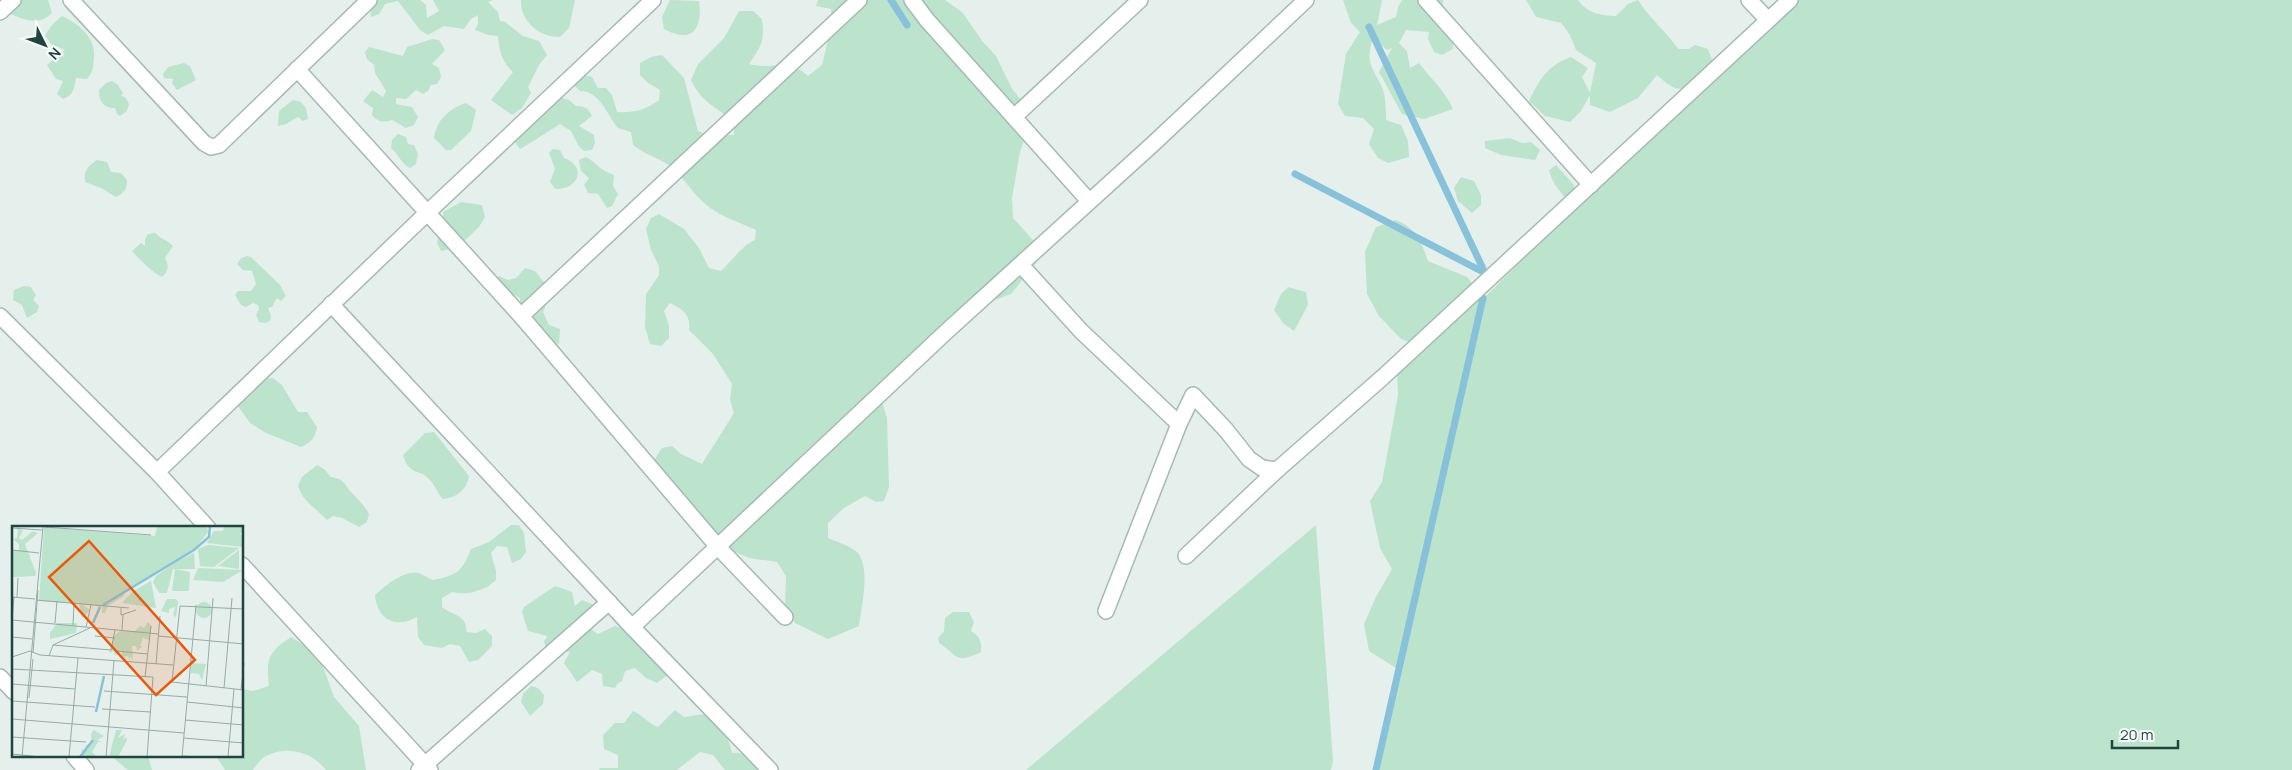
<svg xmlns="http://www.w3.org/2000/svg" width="2292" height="770" font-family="Manrope,sans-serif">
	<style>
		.green { fill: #bce3cc }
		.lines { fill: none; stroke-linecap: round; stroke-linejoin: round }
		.stream { stroke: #88c2da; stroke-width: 7 }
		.minor-casing { stroke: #a7b9b5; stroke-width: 18 }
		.minor { stroke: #fff; stroke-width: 15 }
		.inset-river { fill: none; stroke: #88c2da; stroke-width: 2.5 }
		.inset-road { fill: none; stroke: #97aba7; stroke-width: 1 }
		.view { fill: #e8590c; fill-opacity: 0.15; stroke: #e8590c; stroke-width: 2.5 }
		.inset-edge { fill: none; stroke: #224440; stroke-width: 2.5 }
	</style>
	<rect width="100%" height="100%" fill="#e5f0ec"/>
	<!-- green -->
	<g class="green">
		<path d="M17,0h31l4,13c-12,13 -30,7 -45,-1z"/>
		<path d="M377,0h43l6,5 1,13 12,-7 -6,-11h60l-5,2 10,10 2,9 5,1 18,14 16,5 8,14 -8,10 -11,22 3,6 -9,15 -10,7 -21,-15 22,-28c-11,-10 -14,-22 -15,-36l-10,-1 -13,-5 3,-6v-9l-7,4 -7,10 -20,-3 -16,9 -8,-5 -22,-29 -13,3 -6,10 -8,3 -1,-10z"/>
		<path d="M521,0h54l-6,28 -9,9c-20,1 -40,-16 -39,-37z"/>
		<path d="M670,0l29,1c4,29 -8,43 -35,28l-2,-12z"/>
		<path d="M818,0h127l17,12 21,30 13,14 15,31 12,16 5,26 -8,23 -8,46 1,20 20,22 3,23 -25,31 -19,7 -50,25 -60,76 5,16 2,69 -5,14 -8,1 -11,-6 -21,12 -16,15v15c9,4 20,7 28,13 16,15 5,56 3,75l-31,13 -33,-16 -10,-18 1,-29 -9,-14 -28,-4 -21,-9 -75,-87 9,-14 10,-2 9,8 21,10 32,-51 -4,-13 2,-16 -19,-30 -24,-24c2,-15 -6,-21 -19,-27l-6,8 5,15v12l-8,8 -11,-2 -5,-17 1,-33 13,-19v-9l-8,-16 -5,-21 5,-11 8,-4 25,15 15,19 10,20 12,3c11,-10 20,-25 34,-31l1,-10c-19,-9 -39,-14 -54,-29 -11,-10 -20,-26 -32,-35 -11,-8 -24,-11 -37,-21l-2,-13 -13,-4c-11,-13 -18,-37 -38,-37l-6,-6v-4l8,-7 10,3 6,11h8l6,7 5,17c16,1 29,-2 42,-12l1,-10 -12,-7 -8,-8v-12l11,-6 11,-2 22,23 14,53 13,5 23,-1v-12c-18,-18 -31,-18 -43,-43l7,-16 26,-26 15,-27h14l9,8c3,24 -1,26 -13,45 20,6 42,-5 59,12l14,-11 10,-42 -1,-14 -15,-3z"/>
		<path d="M1343,0h39l-5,25 19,-8 2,-10 4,-7h41v8l-6,16 16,16v9l-11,6 -8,-3 -6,-13 1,-7 -23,-2 -7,13 8,8 3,17 9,-5c12,16 26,28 34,46l-29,10 -22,-5 -23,-42 13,-24 -5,2 -14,-13c-7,26 -3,26 8,48 5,10 5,25 5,35l15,5 7,16 1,16 -21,6 -10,-5 -9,-14 5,-15 -11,-11 -18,-2 -7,-12 8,-50 14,-22 -9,-9z"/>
		<path d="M1526,0h52c9,13 23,16 38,16l12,-12 10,-4c12,19 28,31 40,49h11l6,-4 13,4 5,13 71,-62h508v770h-916l23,-100 -30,-19 -5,-27 12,-27 16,-28 -12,-21 -10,-47 12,-19 16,-87 -1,-22 22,-26 -19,-9 -21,-22 -12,-22 -2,-42 11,-25 20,-7c20,8 25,21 32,41l39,16 17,21 216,-215c-22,10 -26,7 -43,-8l-19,23 -28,14 -20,-7v-10l-9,16 -11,11 -25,-6 -16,-15c11,-22 18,-35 42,-44l17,11 -6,9 8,16 6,-30 -20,-13 -6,-15 -9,-12 -25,-6z"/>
		<path d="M62,16c17,8 34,22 32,41 -1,10 0,14 -7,22l-11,-1c-2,10 -2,17 -13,21l-6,-5 6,-13 -7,-2 -9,-14 18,-15 -14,-6 -6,-9 7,-10z"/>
		<path d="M432,39l7,1 6,10 -13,14 7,4 2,9 -4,7 -6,1 -3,6 -5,3 -7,-4 -10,9 -10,-1v6l16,3 6,10 -4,8 -8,3 -14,-8c-9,3 -14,2 -20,-5l1,-7 -10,-7 9,-11 11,7 3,-6 -11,-18 -1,-8 -7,-6 -2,-7 4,-5 34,9 4,-9z"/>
		<polygon points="184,63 190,66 196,80 177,90 172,83 173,79 164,78 163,74 168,67"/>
		<path d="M112,81l6,4 5,8 -2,3 4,1 4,7 -2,7 -7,5 -3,-2 -2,-6c-12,0 -16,-7 -16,-18l7,-7z"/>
		<path d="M562,98l7,2 7,6c9,0 12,2 16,10l-13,10 15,9 1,8 -3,7 -8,1 -6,-6 -7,-14 -11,-7c-5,3 -37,24 -40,25l-5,-7 4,-7 37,-36z"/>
		<polygon points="293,100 301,102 306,108 308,119 303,121 298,117 286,124 278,126 279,111"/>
		<path d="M466,103l10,7 -5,21 -20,19h-5l-12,-12c2,-18 16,-30 32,-35z"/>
		<path d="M398,134l8,3 2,7 6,1 4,9 -2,10 -6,4c-10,-5 -11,-14 -19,-20l1,-8z"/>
		<polygon points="1510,138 1522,143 1531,142 1540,150 1535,160 1501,155 1485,148 1485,141"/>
		<path d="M553,149l7,1 4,8c24,9 14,32 -9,31l-5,-7 5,-13 -6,-16z"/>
		<path d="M586,157c12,7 13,13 28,18l-1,11 5,8 -6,12 -5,2 -9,-14 -10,-1 -4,-8 5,-7 -8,-7 -2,-11z"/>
		<path d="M97,160l10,2 4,10 10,1 6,7c0,10 -3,12 -11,17l-15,-9 -16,-6c-1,-12 2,-15 12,-22z"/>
		<path d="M1556,165l18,20 1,14 -9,1c-7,-12 -14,-16 -17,-30z"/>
		<polygon points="1461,177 1474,181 1481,195 1481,205 1472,213 1458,201 1454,188"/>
		<polygon points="461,202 482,205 485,217 479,227 458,247 441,251 437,243 443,220 443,212"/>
		<path d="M155,233c6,6 12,7 18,13l-8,12c4,9 4,12 -3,19 -9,-4 -23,-18 -30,-26l9,-8 4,3v-7l3,-5z"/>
		<polygon points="247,256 251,257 280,285 286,296 281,301 277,298 272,307 268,308 271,316 270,321 265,323 259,322 256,315 259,309 258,305 253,303 246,307 241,305 235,295 238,291 251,291 256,284 252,271 243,270 237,264 241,258"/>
		<polygon points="525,268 535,271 547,286 545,308 543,312 549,325 560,329 559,344 552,342 520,304 520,298 511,293 499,296 492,282 499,276 508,280 516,278"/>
		<polygon points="24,286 31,287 36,295 33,300 39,306 37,312 27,318 22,305 13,300 14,290"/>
		<polygon points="1288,287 1306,292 1308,305 1294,331 1283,323 1274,310 1281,294"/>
		<path d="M273,378l9,7 16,27h9l10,15c-2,11 -5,15 -16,20l-35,-14 -16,-10 -15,-21 29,-23z"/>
		<path d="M434,432l35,44c-2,13 -12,22 -26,23 -6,-6 -8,-14 -14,-20 -10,-11 -19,-2 -26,-24l22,-22z"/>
		<path d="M317,465l8,5 6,7c16,3 12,7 22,17 6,7 12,12 16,20l-2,8 -8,5 -17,-9 -9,-2 -6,4c-11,-12 -24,-18 -29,-34l4,-9z"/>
		<path d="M511,525h8l5,8 2,19 -5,7 -9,4 -5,-16 -10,-1 -6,7 5,18v9c-11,11 -30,16 -44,12l-10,6v9c13,10 23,6 25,25l9,1 9,-4 7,7v10l-14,14 -9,2 -9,-16 -10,-2 -8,4 -18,-3 -6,-8 -1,-20c-21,12 -40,3 -42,-22 10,-9 28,-25 43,-22 5,1 10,5 15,7 25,-5 29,-9 38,-31l18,-7z"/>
		<polygon points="1316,525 1333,761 1331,770 1026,770"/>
		<polygon points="555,586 572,592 575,606 582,600 594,605 592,630 598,634 615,626 625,629 669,674 657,683 646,678 635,668 625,671 622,681 618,683 615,688 603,686 602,674 592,670 577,682 564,663 570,652 547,649 544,642 547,636 528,631 522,612 524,607"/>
		<path d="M953,612h16l5,10 -3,9c9,5 11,11 10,21 -26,12 -21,5 -42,-9l-1,-5 6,-7 1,-13z"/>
		<path d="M291,637l16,10 14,14 13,36 25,29 7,44h-40c-14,-18 -38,-25 -60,-14 -5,2 -10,10 -13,14h-28l-9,-14h26l1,-67 10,2 16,-5c-3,-27 -1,-34 22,-49z"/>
		<polygon points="531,686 538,688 544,695 543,704 530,716 521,702 523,694"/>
		<path d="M675,710l9,7 21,-3c15,8 24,23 27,39 13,-2 18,5 25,15v2h-32l-12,-15 -13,-3 -23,18h-78l1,-2h18v-13l-14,-6 -1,-14 12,-12h9l9,-12c11,5 16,13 25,16z"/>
		<polygon points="111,756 148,756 152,770 128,770"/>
	</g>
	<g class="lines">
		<!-- stream -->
		<g class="stream">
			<polyline points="891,0 907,25"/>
			<polyline points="1369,27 1485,273"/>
			<polyline points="1295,174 1485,273"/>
			<polyline points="1376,770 1483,298"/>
		</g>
		<defs>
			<g id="minor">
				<polyline points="71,0 204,143 211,147 219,145 369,0"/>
				<polyline points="912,0 927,20 1089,201"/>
				<polyline points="1426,0 1591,185"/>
				<polyline points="1749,0 1768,20"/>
				<polyline points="0,12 13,0"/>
				<polyline points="297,69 521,316 718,547 785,617"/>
				<polyline points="1014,117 1140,0"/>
				<polyline points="1021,265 1081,331 1179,424"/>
				<polyline points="331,304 632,627 770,770"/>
				<polyline points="0,316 157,472 208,528"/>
				<polyline points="521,316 859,0"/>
				<polyline points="157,472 427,213 653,0"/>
				<polyline points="1186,556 1277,470 1383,377 1790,0"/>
				<polyline points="242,565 430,770"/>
				<polyline points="1106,611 1179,424 1193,395 1226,430 1249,459 1262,468 1277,470"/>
				<polyline points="632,627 947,331 1154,143 1306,0"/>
				<polyline points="0,677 14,692"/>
				<polyline points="74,756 86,770"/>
				<polyline points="419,770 609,602"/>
			</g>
		</defs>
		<!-- minor casing -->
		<use href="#minor" class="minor-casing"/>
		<!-- minor -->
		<use href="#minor" class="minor"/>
	</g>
	<!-- overview -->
	<g transform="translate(12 526)">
		<rect width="231" height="231" fill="#e5f0ec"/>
		<path d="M32,1l111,9 2,-9h50l1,5 -14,18 -18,12 18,-9 1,16h-22l-6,24h-8l-6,-11 3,-6 20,-14 -51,30 -1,4 -16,10 -3,7h-3v-6l-20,-3 8,6 -8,8 -3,-14 -40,-3zM212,1h19v6h-4l4,3v11l-36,-4 7,-12h9zM6,2l5,3 -4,7 3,2 11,-9 5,2 -13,11 11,29 -1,3 -23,1v-26l7,-1v-6l-6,-5 4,-1zM196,19l31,3 -25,19 -14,-1 -2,-17zM227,24v19l-21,-3zM186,42l45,2 -20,12 -30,-2zM163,43l15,3 -1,19h-17zM139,55l5,27 -34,-5 11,-12zM155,73h9l2,3 -2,15 -3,-2 2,-8 -6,2v4l-8,-2zM184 84a8 8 0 1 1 16 0a8 8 0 1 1-16 0ZM136,96l3,3 -2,15 -6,-2 -3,8h3l-6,5 -1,-5h-4l1,15 -2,-4 -2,2 -1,-3 -6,1v-7l-7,6 -1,-5 -5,2 5,-17 6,-5h15l5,-5 4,2zM45,97h20l-1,10 -26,6v-6zM179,137l15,1 -4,16 -3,-6 -8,-1zM82,204l10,6 -7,4 6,2h-5l-6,10 5,5h-16l1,-8 6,1 -3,-4 7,-4 -1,-8zM104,204h6l-4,8 7,-4 -2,6 3,-3 1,3 -9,17h-9z" fill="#bce3cc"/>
		<path class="inset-river" d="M91,79l91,-55 15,-13 1,-10M81,97l7,-16M84,186l8,-36M68,231l13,-17"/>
		<path class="inset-road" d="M33,1l106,8M0,2l30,2M0,24l27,3M0,71l23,2M5,71l1,-19M24,74l93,8M109,82v7l15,-5M232,83l-64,-3 -8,76 72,8M0,94l147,14M0,94l2,-23M43,97l2,-22M61,99l1,-22M74,101l5,-22M110,104l1,-15M83,110l20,2M146,110l86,8M0,111l20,2M41,119l37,-17M104,125l32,3M21,127l5,-63M37,130l4,-11 58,5 4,-20M0,131l18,-6 10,4 133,10M144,138l4,-48M0,143l141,8 -6,80M133,151l6,-51M0,158l63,5M194,160l7,-88M212,162l8,-90M229,164l3,-27M92,165l83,6M17,172l4,-39M0,175l83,6M175,176l57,6M90,183l49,3M0,193l172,14M173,194l59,5M0,211l74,5M171,212l61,5M0,228l29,3M170,230l16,1M10,231l21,-230M57,231l9,-99M94,231l8,-96M170,231l14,-152M216,231l6,-68"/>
		<path class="view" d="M77,15l106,119 -39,35 -107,-118z"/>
		<rect width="231" height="231" class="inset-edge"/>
	</g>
	<!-- north arrow -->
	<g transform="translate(45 45) rotate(132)" stroke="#f7fbfa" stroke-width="4" paint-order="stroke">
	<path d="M0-4L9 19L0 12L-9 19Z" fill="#224440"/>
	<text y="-8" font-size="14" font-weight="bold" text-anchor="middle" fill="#224440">N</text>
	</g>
	<!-- scale -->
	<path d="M2112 740v8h66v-8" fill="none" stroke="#224440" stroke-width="2.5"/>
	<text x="2120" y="740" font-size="15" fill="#224440" stroke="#f7fbfa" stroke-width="4" paint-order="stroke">20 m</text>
</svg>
